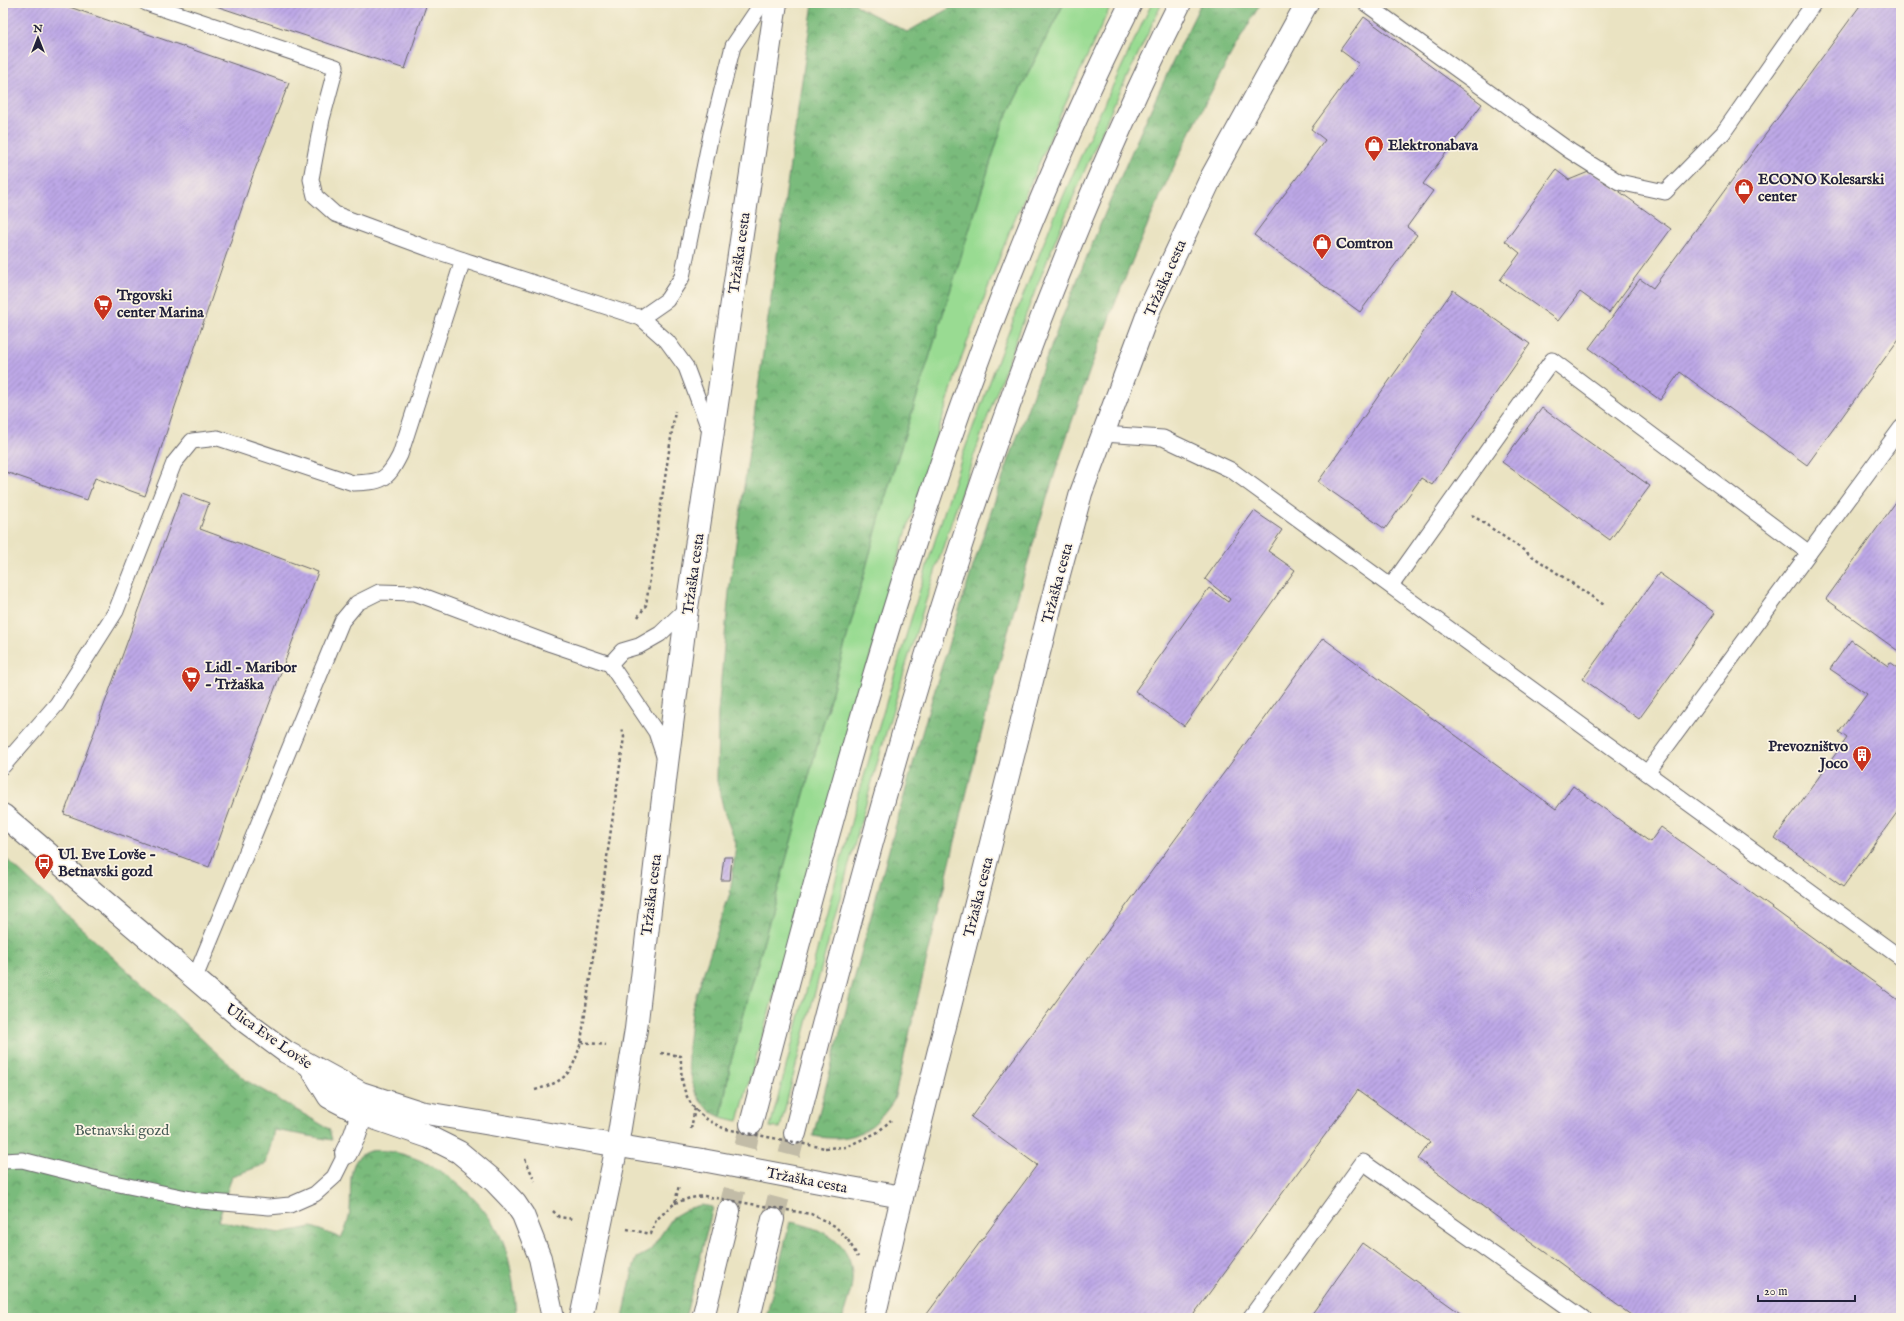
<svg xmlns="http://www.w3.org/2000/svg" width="1904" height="1321" font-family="'IM FELL English',serif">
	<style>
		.green { fill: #99db92; stroke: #5e7e66 }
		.forest { fill: url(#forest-crowns); stroke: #4e6e5c }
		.building { fill: url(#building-hatch) }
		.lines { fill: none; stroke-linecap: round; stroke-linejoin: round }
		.highway-tunnel { stroke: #c2bca7; stroke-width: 22; stroke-dasharray: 22 11; stroke-linecap: butt }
		.lane-casing { stroke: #68666a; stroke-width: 17 }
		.street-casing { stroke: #68666a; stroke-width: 24 }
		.secondary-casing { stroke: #68666a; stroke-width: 24 }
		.highway-casing { stroke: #68666a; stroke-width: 24 }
		.path { stroke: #68666a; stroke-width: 2.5; stroke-dasharray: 3 3; stroke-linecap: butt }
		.lane { stroke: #fff; stroke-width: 15 }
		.street { stroke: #fff; stroke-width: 22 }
		.secondary { stroke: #fff; stroke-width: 22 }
		.highway { stroke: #fff; stroke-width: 22 }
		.secondary-bridge-casing { stroke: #68666a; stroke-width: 24; stroke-linecap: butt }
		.path-bridge { stroke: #68666a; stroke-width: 2.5; stroke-dasharray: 3 3; stroke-linecap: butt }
		.secondary-bridge { stroke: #fff; stroke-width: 22 }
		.labels { text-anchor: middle; stroke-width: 3.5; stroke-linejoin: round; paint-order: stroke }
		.poi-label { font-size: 15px; font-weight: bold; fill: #22223b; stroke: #fcf5e5; text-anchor: start }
		.street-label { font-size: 15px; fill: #22223b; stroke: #fcf5e5 }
		.park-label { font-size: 15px; fill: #465a55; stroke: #fcf5e5 }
	</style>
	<defs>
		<pattern id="forest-crowns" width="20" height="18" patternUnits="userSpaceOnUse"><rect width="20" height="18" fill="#7abb7c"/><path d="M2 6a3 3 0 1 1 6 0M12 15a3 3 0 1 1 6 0" fill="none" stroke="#649867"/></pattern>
		<pattern id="building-hatch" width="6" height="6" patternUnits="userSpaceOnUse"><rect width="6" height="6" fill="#bda8e7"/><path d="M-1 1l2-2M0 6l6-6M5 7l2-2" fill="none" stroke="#9988bc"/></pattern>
	</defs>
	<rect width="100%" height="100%" fill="#fcf5e5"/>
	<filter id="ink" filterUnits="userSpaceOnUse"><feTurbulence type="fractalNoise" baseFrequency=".025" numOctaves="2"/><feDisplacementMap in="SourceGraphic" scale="8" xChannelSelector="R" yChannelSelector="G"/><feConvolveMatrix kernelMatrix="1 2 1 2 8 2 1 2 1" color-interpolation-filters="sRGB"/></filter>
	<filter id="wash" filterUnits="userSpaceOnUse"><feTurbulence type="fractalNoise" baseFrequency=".012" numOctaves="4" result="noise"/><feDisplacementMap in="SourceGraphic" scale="16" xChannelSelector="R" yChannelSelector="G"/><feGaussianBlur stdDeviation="0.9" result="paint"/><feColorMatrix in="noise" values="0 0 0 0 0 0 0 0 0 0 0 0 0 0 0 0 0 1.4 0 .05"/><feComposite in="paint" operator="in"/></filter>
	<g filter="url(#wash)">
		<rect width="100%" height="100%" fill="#eae3c2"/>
		<!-- green -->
		<g class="green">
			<polygon points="1064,3 1112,3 1064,106 1010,230 962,356 899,555 738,1121 721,1117 731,1061 885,498 1003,123"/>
			<path d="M1152,3h10c-18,40 -38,79 -56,119 -50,111 -94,225 -134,339 -76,219 -135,443 -192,667l-10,-1 87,-327 72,-241 33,-102 40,-108 50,-127 45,-103z"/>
		</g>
		<!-- forest -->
		<g class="forest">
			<polygon points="813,3 855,3 860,8 907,32 959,3 1064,3 1003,123 885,498 731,1061 721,1117 711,1112 701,1102 695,1092 688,1063 688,1047 693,1004 730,894 736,844 724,811 717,781 718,712 729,592"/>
			<path d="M1201,3h60c-159,265 -242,565 -312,864 -19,77 -37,155 -55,233 -22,33 -42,43 -81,36 53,-202 105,-405 171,-603 60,-181 133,-358 217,-530z"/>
			<path d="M3,856l244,225 82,48 3,11 -58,-10 -8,34 -34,12 -14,45 61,12 33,-6 29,11c2,-5 6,-11 7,-17 6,-18 -3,-51 11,-64 8,-8 19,-7 28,-6 45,6 88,40 110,79 15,26 17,59 19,88h-513z"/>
			<polygon points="701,1205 713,1207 685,1318 623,1318 633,1269 637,1258 650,1251 673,1217 687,1209"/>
			<path d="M790,1222c32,5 65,22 62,60 -1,11 -7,24 -9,36h-77z"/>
		</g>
		<g id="blocks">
			<!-- building -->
			<g class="building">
				<polygon points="3,3 58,3 289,83 254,172 145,496 95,478 87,500 3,471"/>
				<polygon points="207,3 427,3 405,69"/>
				<polygon points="1862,3 1901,3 1901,336 1807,465 1680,372 1660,400 1589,348 1640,279 1653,288"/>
				<polygon points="1364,17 1482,104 1423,184 1433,191 1407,227 1417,235 1360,312 1254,235 1325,140 1311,129 1359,64 1340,50"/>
				<polygon points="1556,170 1569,180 1591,171 1671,229 1609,313 1580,292 1558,321 1500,280 1520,253 1505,241"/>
				<polygon points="1453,290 1530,344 1432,485 1421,478 1385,529 1318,482"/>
				<polygon points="1542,408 1650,486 1610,540 1502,462"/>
				<polygon points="182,493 209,503 200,529 318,572 209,867 64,814"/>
				<polygon points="1901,495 1901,653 1826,599"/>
				<polygon points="1254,511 1282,530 1268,551 1295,570 1184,726 1135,691 1209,588 1228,602 1230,599 1205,579"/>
				<polygon points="1659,573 1715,613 1639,719 1583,679"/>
				<polygon points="1323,638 1556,809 1573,786 1650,842 1661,827 1901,1002 1901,1318 1635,1318 1418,1159 1430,1142 1358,1090 1191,1318 924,1318 1037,1165 971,1117"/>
				<polygon points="1851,640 1888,666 1890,662 1901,670 1901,807 1843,887 1775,838 1847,738 1839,732 1867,694 1830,669"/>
				<polygon points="724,857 732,857 730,880 721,880"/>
				<polygon points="1362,1243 1467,1318 1309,1318"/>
			</g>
		</g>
	</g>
	<g filter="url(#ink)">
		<use href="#blocks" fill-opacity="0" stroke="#68666a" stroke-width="1"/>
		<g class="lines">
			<!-- highway-tunnel -->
			<g class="highway-tunnel">
				<polyline points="729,1211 751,1124"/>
				<polyline points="773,1219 795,1133"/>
			</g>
			<defs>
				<g id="lane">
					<polyline points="146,3 336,67 322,119 311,179 315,196 335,214 430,249 641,318 667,341 686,367 711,434"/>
					<polyline points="1365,3 1570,151 1619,182 1665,192 1723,133 1814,3"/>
					<polyline points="641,318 667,300 682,277 711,134 733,46 762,3"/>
					<polyline points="1103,434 1163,438 1231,470 1901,958"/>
					<polyline points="1391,586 1552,360 1809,553"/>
					<polyline points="610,664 622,651 639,646 660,634 687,608"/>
					<path d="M3,766l54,-62 59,-93 58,-148 18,-22 26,-3 135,45c29,-1 34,-2 47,-28l63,-195"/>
					<polyline points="1647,773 1901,428"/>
					<polyline points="194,980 342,621 357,603 379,592 415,593 551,644 610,664 656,732 665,759"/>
					<polyline points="3,1161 22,1160 109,1182 201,1201 269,1207 290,1205 315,1194 334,1177 346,1153"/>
					<polyline points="1250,1318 1363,1162 1583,1318"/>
				</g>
				<polyline id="street" points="346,1153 355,1135 362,1114"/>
				<g id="secondary">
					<polyline points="3,815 247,1023 286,1052 361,1093 420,1112 702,1160"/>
					<polyline points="310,1066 329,1097 362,1114 429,1137 459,1152 494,1181 515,1203 523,1215 540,1258 553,1318"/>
					<polyline points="846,1187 902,1197"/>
					<polyline points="581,1318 617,1146 636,1029 667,764 687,608 776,3"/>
					<polyline points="874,1318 902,1197 1056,585 1081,493 1150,308 1212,176 1307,3"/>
				</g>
				<g id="highway">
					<path d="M751,1124c100,-382 202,-767 380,-1121"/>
					<path d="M795,1133c99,-386 205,-773 385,-1130"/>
					<polyline points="703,1318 729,1211"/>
					<polyline points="749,1318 773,1219"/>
				</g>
			</defs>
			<!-- lane casing -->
			<use href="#lane" class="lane-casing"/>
			<!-- street casing -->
			<use href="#street" class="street-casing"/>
			<!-- secondary casing -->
			<use href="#secondary" class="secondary-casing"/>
			<!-- highway casing -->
			<use href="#highway" class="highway-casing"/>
			<!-- path -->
			<g class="path">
				<polyline points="1472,515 1604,605"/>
				<polyline points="638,617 646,605 675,411"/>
				<polyline points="581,1042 606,1045"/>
				<path d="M661,1053l20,3c-1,36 7,56 42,72"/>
				<path d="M535,1090c31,-9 37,-16 46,-48l43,-305 -2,-9"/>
				<polyline points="691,1129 695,1108"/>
				<polyline points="825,1148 846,1147 878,1132 891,1120"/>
				<polyline points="525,1159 535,1181"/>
				<polyline points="553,1211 559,1217 573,1219"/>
				<polyline points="627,1229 651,1234 656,1220 675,1203 679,1185"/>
				<polyline points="848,1240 858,1257"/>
			</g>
			<!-- lane -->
			<use href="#lane" class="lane"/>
			<!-- street -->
			<use href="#street" class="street"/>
			<!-- secondary -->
			<use href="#secondary" class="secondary"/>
			<!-- highway -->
			<use href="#highway" class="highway"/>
			<defs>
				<polyline id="secondary-bridge" points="702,1160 846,1187"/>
			</defs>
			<!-- secondary-bridge casing -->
			<use href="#secondary-bridge" class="secondary-bridge-casing"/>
			<!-- path-bridge -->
			<g class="path-bridge">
				<polyline points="726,1129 825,1148"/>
				<polyline points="675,1203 690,1198 704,1196 811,1214 835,1226 848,1240"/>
			</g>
			<!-- secondary-bridge -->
			<use href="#secondary-bridge" class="secondary-bridge"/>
		</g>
	</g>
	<!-- icons -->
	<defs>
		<symbol id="shop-pin" viewBox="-11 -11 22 30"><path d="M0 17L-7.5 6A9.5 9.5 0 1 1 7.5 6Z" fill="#c8321e" stroke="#fcf5e5"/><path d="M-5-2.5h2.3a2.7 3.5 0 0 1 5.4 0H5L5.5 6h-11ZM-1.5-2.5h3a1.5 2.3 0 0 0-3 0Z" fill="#fff"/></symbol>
		<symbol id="supermarket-pin" viewBox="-11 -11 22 30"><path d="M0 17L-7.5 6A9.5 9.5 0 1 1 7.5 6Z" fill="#c8321e" stroke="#fcf5e5"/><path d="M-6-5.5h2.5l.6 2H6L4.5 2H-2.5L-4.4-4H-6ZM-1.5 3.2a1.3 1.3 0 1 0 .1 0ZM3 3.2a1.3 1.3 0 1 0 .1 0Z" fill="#fff"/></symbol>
		<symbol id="building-pin" viewBox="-11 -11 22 30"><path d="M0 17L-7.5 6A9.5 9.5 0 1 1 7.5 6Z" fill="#c8321e" stroke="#fcf5e5"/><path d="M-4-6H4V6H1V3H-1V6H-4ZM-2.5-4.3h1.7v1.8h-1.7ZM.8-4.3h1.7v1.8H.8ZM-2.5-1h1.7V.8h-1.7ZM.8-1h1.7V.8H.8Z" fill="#fff"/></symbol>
		<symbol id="bus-pin" viewBox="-11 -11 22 30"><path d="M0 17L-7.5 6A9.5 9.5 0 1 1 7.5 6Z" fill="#c8321e" stroke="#fcf5e5"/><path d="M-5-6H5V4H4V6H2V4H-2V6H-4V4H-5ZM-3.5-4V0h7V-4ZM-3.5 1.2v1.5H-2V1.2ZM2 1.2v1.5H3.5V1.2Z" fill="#fff"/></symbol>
	</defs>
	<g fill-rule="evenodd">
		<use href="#shop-pin" x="1363" y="134" width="22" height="30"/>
		<use href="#shop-pin" x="1733" y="177" width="22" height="30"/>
		<use href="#shop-pin" x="1311" y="232" width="22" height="30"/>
		<use href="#supermarket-pin" x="92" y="293" width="22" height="30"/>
		<use href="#supermarket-pin" x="180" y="665" width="22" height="30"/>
		<use href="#building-pin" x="1851" y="744" width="22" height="30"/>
		<use href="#bus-pin" x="33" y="852" width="22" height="30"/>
	</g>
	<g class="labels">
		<!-- poi labels -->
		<g class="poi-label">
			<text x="1388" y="150">Elektronabava</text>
			<text x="1758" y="184">ECONO Kolesarski<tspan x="1758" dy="17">center</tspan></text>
			<text x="1336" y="248">Comtron</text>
			<text x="117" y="300">Trgovski<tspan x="117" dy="17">center Marina</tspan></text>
			<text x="205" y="672">Lidl - Maribor<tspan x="205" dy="17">- Tržaška</tspan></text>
			<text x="1848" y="751" text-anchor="end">Prevozništvo<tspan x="1848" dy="17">Joco</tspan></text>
			<text x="58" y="859">Ul. Eve Lovše -<tspan x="58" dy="17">Betnavski gozd</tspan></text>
		</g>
		<!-- street labels -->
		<g class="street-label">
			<text transform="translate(739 253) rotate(-82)" y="5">Tržaška cesta</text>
			<text transform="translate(1165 278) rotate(-66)" y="5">Tržaška cesta</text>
			<text transform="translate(693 574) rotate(-82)" y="5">Tržaška cesta</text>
			<text transform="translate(1057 583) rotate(-75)" y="5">Tržaška cesta</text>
			<text transform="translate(651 895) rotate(-83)" y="5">Tržaška cesta</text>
			<text transform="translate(978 897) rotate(-76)" y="5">Tržaška cesta</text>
			<text transform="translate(269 1036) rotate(35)" y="5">Ulica Eve Lovše</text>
			<text transform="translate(807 1180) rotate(11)" y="5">Tržaška cesta</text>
		</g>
		<!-- park labels -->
		<g class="park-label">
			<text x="122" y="1135">Betnavski gozd</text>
		</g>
	</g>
	<!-- margin -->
	<rect width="1904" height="1321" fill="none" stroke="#fcf5e5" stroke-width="16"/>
	<!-- north arrow -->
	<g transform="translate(38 38)" stroke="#fcf5e5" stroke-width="3" paint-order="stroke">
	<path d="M0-3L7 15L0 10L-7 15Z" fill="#22223b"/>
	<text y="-6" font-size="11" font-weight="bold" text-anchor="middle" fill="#22223b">N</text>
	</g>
	<!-- scale -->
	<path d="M1758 1295v6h97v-6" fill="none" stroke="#22223b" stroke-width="2"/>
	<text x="1764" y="1295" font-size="12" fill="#22223b" stroke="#fcf5e5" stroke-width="3" paint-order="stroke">20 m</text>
</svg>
